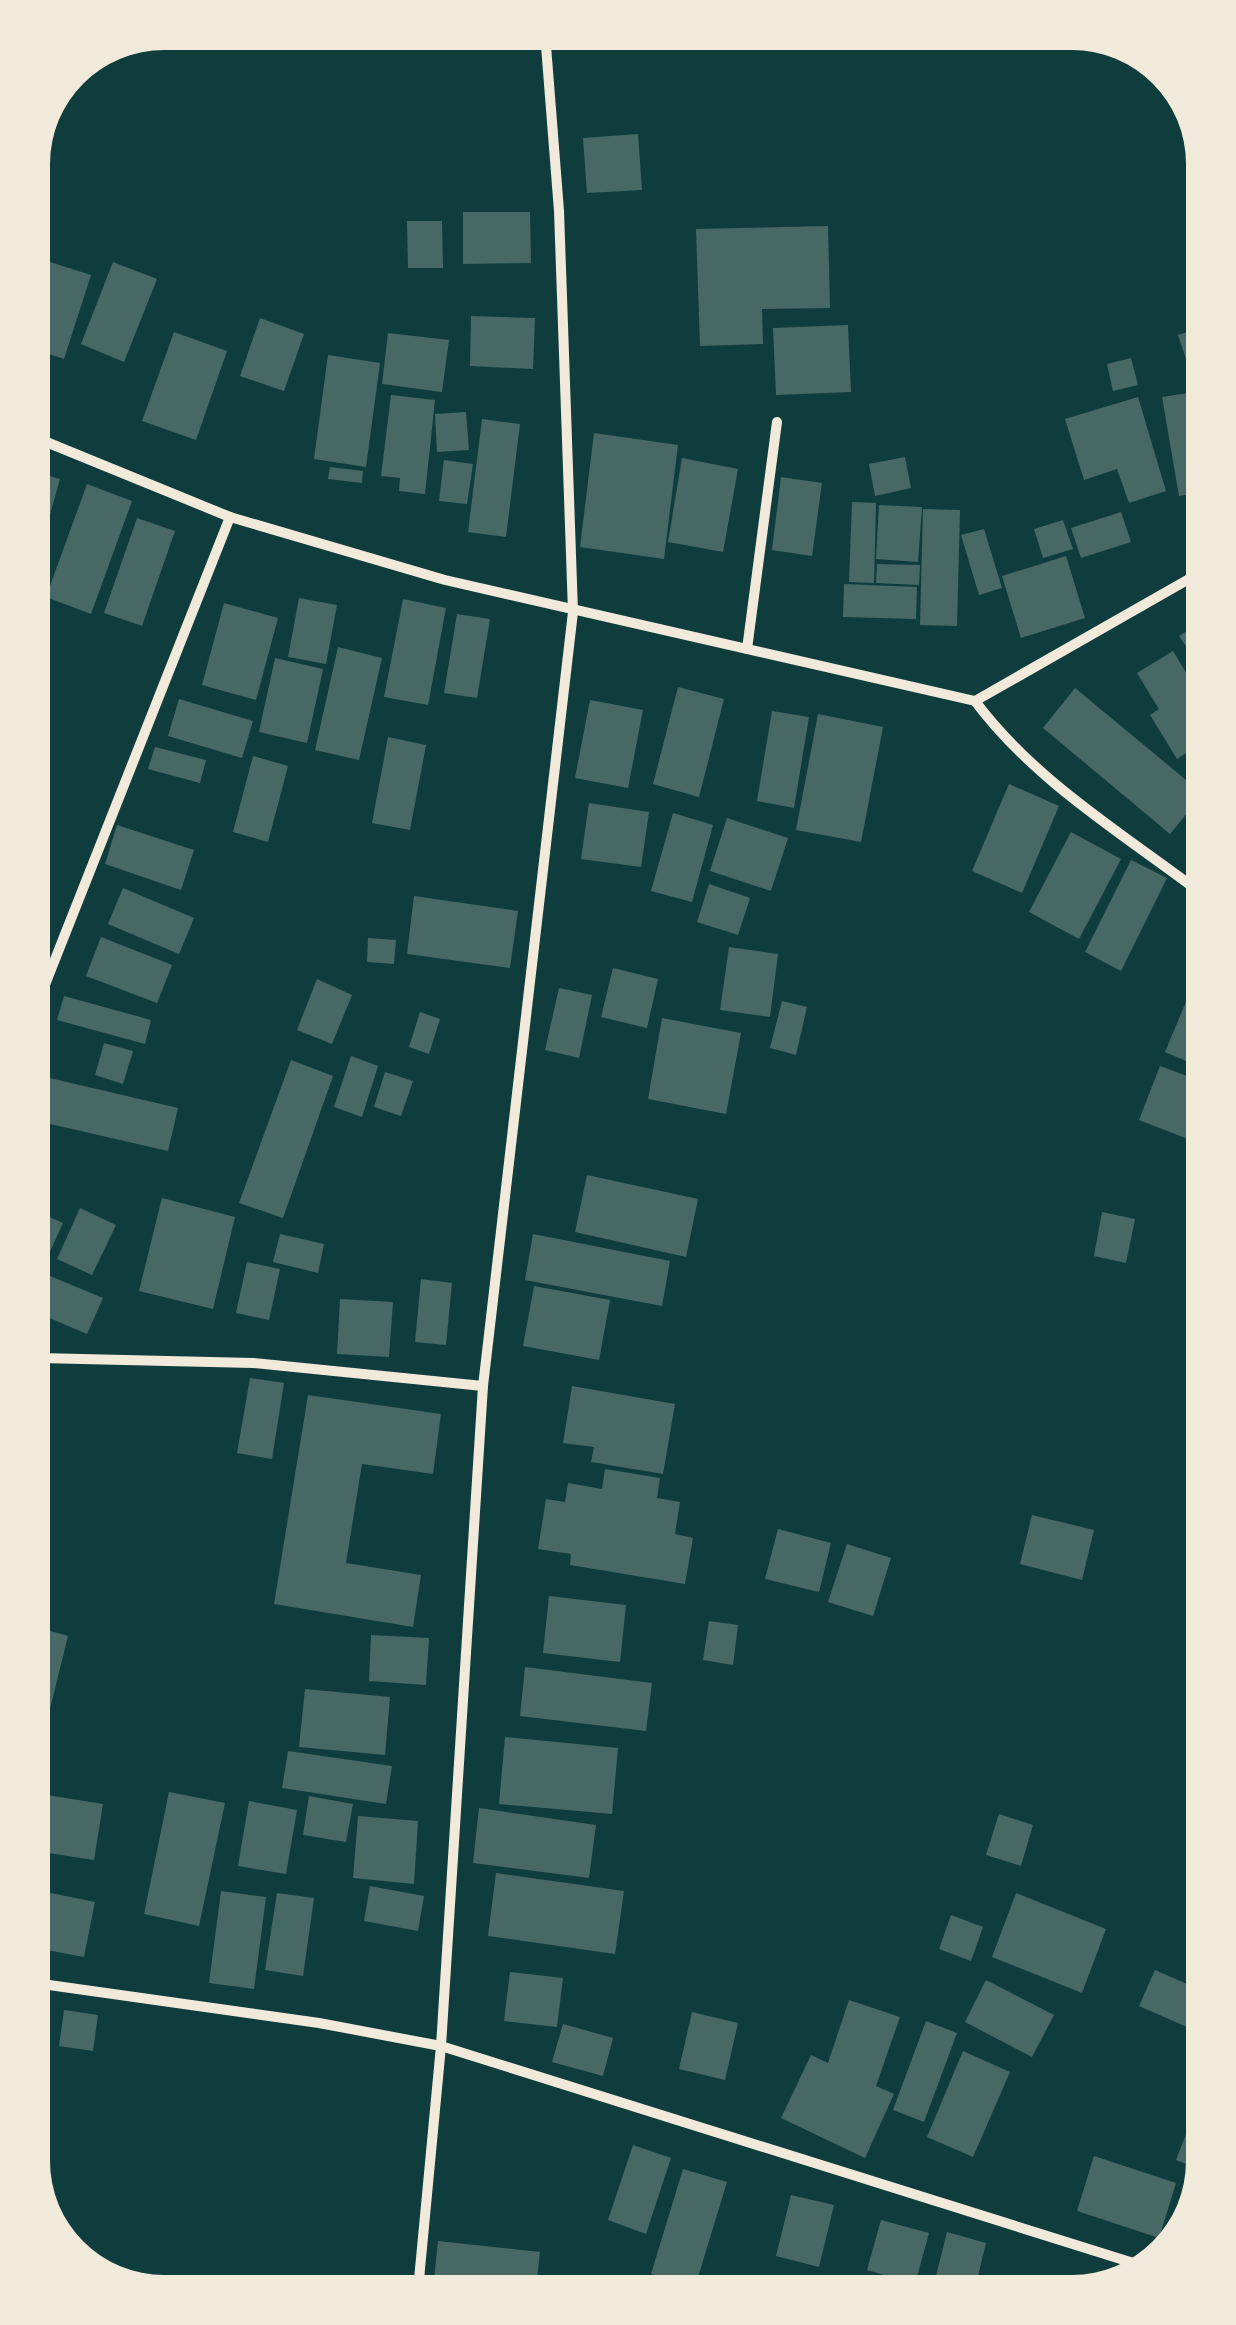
<svg xmlns="http://www.w3.org/2000/svg" width="1236" height="2325" font-family="Barlow,sans-serif">
	<style>
		.building { fill: #486865 }
		.lines { fill: none; stroke-linecap: round; stroke-linejoin: round }
		.minor { stroke: #f1e9da; stroke-width: 10 }
	</style>
	<rect width="100%" height="100%" fill="#0f3d3e"/>
	<!-- building -->
	<g class="building">
		<polygon points="638,134 642,190 587,193 583,138"/>
		<polygon points="463,212 530,212 531,263 463,264"/>
		<polygon points="407,221 442,221 443,268 408,268"/>
		<polygon points="828,226 830,308 762,309 763,344 700,346 696,229"/>
		<polygon points="33,245 49,251 34,294 33,294"/>
		<polygon points="50,262 91,275 64,359 34,349 34,314"/>
		<polygon points="113,262 157,279 124,362 81,344"/>
		<polygon points="471,316 535,318 533,369 470,366"/>
		<polygon points="260,318 304,334 284,391 240,376"/>
		<polygon points="848,325 851,392 776,395 773,328"/>
		<polygon points="1194,330 1195,369 1190,371 1178,335"/>
		<polygon points="174,332 227,351 196,440 142,421"/>
		<polygon points="388,333 449,340 442,392 382,384"/>
		<polygon points="328,355 380,363 366,467 314,459"/>
		<polygon points="1131,358 1138,385 1113,391 1107,364"/>
		<polygon points="1195,392 1195,493 1179,496 1162,397"/>
		<polygon points="391,395 435,400 425,494 399,491 400,478 381,476"/>
		<polygon points="1138,397 1166,491 1129,503 1117,469 1084,480 1065,419"/>
		<polygon points="466,412 469,450 437,452 435,414"/>
		<polygon points="482,419 520,424 506,537 468,532"/>
		<polygon points="594,433 678,445 664,559 580,547"/>
		<polygon points="905,457 911,488 875,496 869,464"/>
		<polygon points="682,458 738,469 723,552 668,542"/>
		<polygon points="444,460 473,464 467,504 439,501"/>
		<polygon points="330,467 363,471 362,483 328,479"/>
		<polygon points="36,472 60,479 36,564 34,478"/>
		<polygon points="781,477 822,483 812,556 772,550"/>
		<polygon points="87,484 132,501 91,614 46,597"/>
		<polygon points="852,502 876,503 874,583 849,582"/>
		<polygon points="879,505 922,507 918,562 876,559"/>
		<polygon points="923,509 960,510 957,626 920,625"/>
		<polygon points="1121,512 1131,542 1081,558 1071,528"/>
		<polygon points="137,518 175,531 142,626 104,613"/>
		<polygon points="1063,520 1073,549 1043,558 1034,529"/>
		<polygon points="984,529 1002,588 979,595 961,535"/>
		<polygon points="1066,556 1085,618 1021,638 1002,576"/>
		<polygon points="877,564 920,565 919,585 876,583"/>
		<polygon points="844,584 917,587 916,619 843,617"/>
		<polygon points="299,598 337,605 326,664 288,657"/>
		<polygon points="403,599 446,608 428,705 384,697"/>
		<polygon points="224,603 278,618 256,700 202,685"/>
		<polygon points="457,614 490,619 477,698 444,693"/>
		<polygon points="1196,625 1196,661 1179,636"/>
		<polygon points="338,647 382,658 359,760 315,750"/>
		<polygon points="1173,651 1196,689 1196,747 1177,759 1150,715 1159,709 1137,673"/>
		<polygon points="275,658 323,669 307,743 259,732"/>
		<polygon points="678,687 724,699 699,797 653,784"/>
		<polygon points="1075,688 1197,789 1197,801 1170,834 1043,728"/>
		<polygon points="179,699 253,721 242,758 168,736"/>
		<polygon points="590,700 643,710 628,788 575,778"/>
		<polygon points="772,711 809,717 794,808 757,801"/>
		<polygon points="818,714 883,727 861,842 796,830"/>
		<polygon points="388,737 426,745 410,830 372,823"/>
		<polygon points="155,747 206,760 200,783 148,769"/>
		<polygon points="253,756 288,766 268,842 233,832"/>
		<polygon points="1009,784 1059,806 1022,893 972,871"/>
		<polygon points="589,803 649,812 641,867 581,859"/>
		<polygon points="673,813 713,825 692,902 651,891"/>
		<polygon points="727,818 788,838 771,891 710,871"/>
		<polygon points="117,825 194,850 181,890 105,864"/>
		<polygon points="1071,832 1121,859 1079,939 1029,912"/>
		<polygon points="1131,860 1167,878 1121,971 1085,952"/>
		<polygon points="709,884 750,898 738,935 697,922"/>
		<polygon points="123,888 194,918 179,954 108,924"/>
		<polygon points="414,896 518,911 510,968 407,954"/>
		<polygon points="101,937 172,965 157,1003 86,976"/>
		<polygon points="368,938 396,940 394,964 367,962"/>
		<polygon points="729,947 778,954 770,1017 720,1010"/>
		<polygon points="613,968 658,979 647,1028 601,1017"/>
		<polygon points="317,979 352,995 332,1044 297,1030"/>
		<polygon points="1193,985 1198,987 1198,1066 1165,1052"/>
		<polygon points="559,988 592,995 579,1058 545,1050"/>
		<polygon points="64,996 151,1020 145,1044 57,1020"/>
		<polygon points="782,1001 807,1007 796,1055 770,1048"/>
		<polygon points="420,1012 440,1019 429,1054 409,1047"/>
		<polygon points="662,1018 741,1033 726,1114 648,1099"/>
		<polygon points="104,1043 133,1051 123,1084 95,1075"/>
		<polygon points="351,1056 378,1066 362,1117 334,1107"/>
		<polygon points="291,1060 333,1076 283,1218 239,1203"/>
		<polygon points="1160,1066 1198,1080 1198,1143 1139,1120"/>
		<polygon points="385,1072 413,1081 401,1116 374,1107"/>
		<polygon points="37,1075 178,1108 168,1151 37,1121"/>
		<polygon points="587,1175 698,1199 686,1257 575,1232"/>
		<polygon points="162,1198 235,1217 213,1309 139,1291"/>
		<polygon points="80,1208 116,1225 92,1275 57,1259"/>
		<polygon points="38,1212 63,1223 44,1265 38,1262"/>
		<polygon points="1102,1212 1135,1219 1126,1263 1094,1256"/>
		<polygon points="280,1234 324,1244 318,1273 273,1262"/>
		<polygon points="533,1234 670,1261 662,1306 525,1280"/>
		<polygon points="247,1262 280,1269 269,1320 236,1313"/>
		<polygon points="38,1271 103,1298 87,1334 38,1313"/>
		<polygon points="421,1279 452,1283 446,1345 415,1342"/>
		<polygon points="534,1286 610,1300 599,1360 523,1346"/>
		<polygon points="340,1299 393,1302 389,1357 337,1354"/>
		<polygon points="250,1378 284,1383 272,1459 237,1453"/>
		<polygon points="572,1386 675,1404 663,1474 591,1462 594,1447 563,1443"/>
		<polygon points="308,1395 441,1414 433,1474 362,1464 346,1563 421,1575 413,1627 274,1604"/>
		<polygon points="605,1469 660,1478 657,1498 680,1502 675,1534 693,1538 685,1584 570,1565 571,1554 538,1549 546,1499 565,1502 568,1483 602,1489"/>
		<polygon points="1032,1515 1094,1530 1082,1580 1020,1564"/>
		<polygon points="778,1529 831,1543 819,1592 765,1579"/>
		<polygon points="847,1544 891,1558 873,1616 828,1602"/>
		<polygon points="549,1596 626,1605 620,1662 543,1653"/>
		<polygon points="709,1621 738,1625 733,1665 703,1660"/>
		<polygon points="40,1628 68,1636 48,1717 40,1716"/>
		<polygon points="371,1635 429,1638 426,1685 369,1681"/>
		<polygon points="525,1667 652,1683 646,1731 520,1716"/>
		<polygon points="305,1689 390,1697 385,1755 299,1747"/>
		<polygon points="505,1737 618,1748 612,1814 499,1804"/>
		<polygon points="288,1751 392,1766 386,1804 282,1788"/>
		<polygon points="169,1792 225,1803 199,1926 144,1914"/>
		<polygon points="41,1794 103,1804 94,1860 41,1852"/>
		<polygon points="309,1796 353,1804 346,1842 303,1835"/>
		<polygon points="249,1801 297,1810 286,1874 238,1866"/>
		<polygon points="479,1808 596,1825 589,1878 473,1863"/>
		<polygon points="999,1814 1033,1825 1021,1866 986,1855"/>
		<polygon points="358,1816 418,1821 414,1884 353,1878"/>
		<polygon points="496,1873 624,1891 615,1954 488,1936"/>
		<polygon points="370,1886 424,1896 418,1931 364,1921"/>
		<polygon points="41,1891 95,1902 84,1957 41,1949"/>
		<polygon points="221,1891 266,1897 254,1989 209,1983"/>
		<polygon points="277,1893 314,1898 303,1976 265,1970"/>
		<polygon points="1016,1893 1106,1929 1082,1993 992,1957"/>
		<polygon points="951,1915 983,1927 971,1961 939,1949"/>
		<polygon points="1155,1970 1203,1991 1203,2015 1196,2031 1139,2006"/>
		<polygon points="510,1972 563,1978 557,2027 504,2021"/>
		<polygon points="986,1980 1054,2015 1032,2057 965,2022"/>
		<polygon points="849,2000 900,2017 876,2086 894,2094 865,2158 781,2118 811,2055 828,2063"/>
		<polygon points="64,2010 98,2015 93,2051 59,2046"/>
		<polygon points="692,2012 738,2023 725,2080 679,2069"/>
		<polygon points="926,2021 957,2033 924,2122 893,2110"/>
		<polygon points="563,2024 613,2038 603,2076 552,2062"/>
		<polygon points="963,2051 1010,2072 973,2157 927,2137"/>
		<polygon points="1192,2119 1203,2124 1201,2170 1176,2160"/>
		<polygon points="633,2145 671,2158 646,2234 608,2220"/>
		<polygon points="1094,2156 1176,2183 1159,2238 1077,2211"/>
		<polygon points="683,2169 727,2182 695,2287 651,2274"/>
		<polygon points="791,2195 834,2205 819,2267 776,2256"/>
		<polygon points="881,2220 929,2233 915,2284 867,2270"/>
		<polygon points="947,2232 986,2243 976,2284 934,2284"/>
		<polygon points="438,2241 540,2252 536,2288 433,2289"/>
	</g>
	<g class="lines">
		<!-- minor -->
		<g class="minor">
			<polyline points="545,33 559,211 573,612 483,1386 441,2046 1143,2266"/>
			<polyline points="34,437 230,517 445,580 975,701 1196,575"/>
			<polyline points="747,649 777,422"/>
			<path d="M975,701c58,78 145,131 222,189"/>
			<polyline points="37,1005 230,517"/>
			<polyline points="39,1358 253,1363 483,1386"/>
			<polyline points="42,1984 319,2023 441,2046 418,2290"/>
		</g>
	</g>
	<!-- crop -->
	<path d="M0 0H1236V2325H0ZM164 50H1072A114 114 0 0 1 1186 164V2161A114 114 0 0 1 1072 2275H164A114 114 0 0 1 50 2161V164A114 114 0 0 1 164 50Z" fill="#f1e9da" fill-rule="evenodd"/>
</svg>
